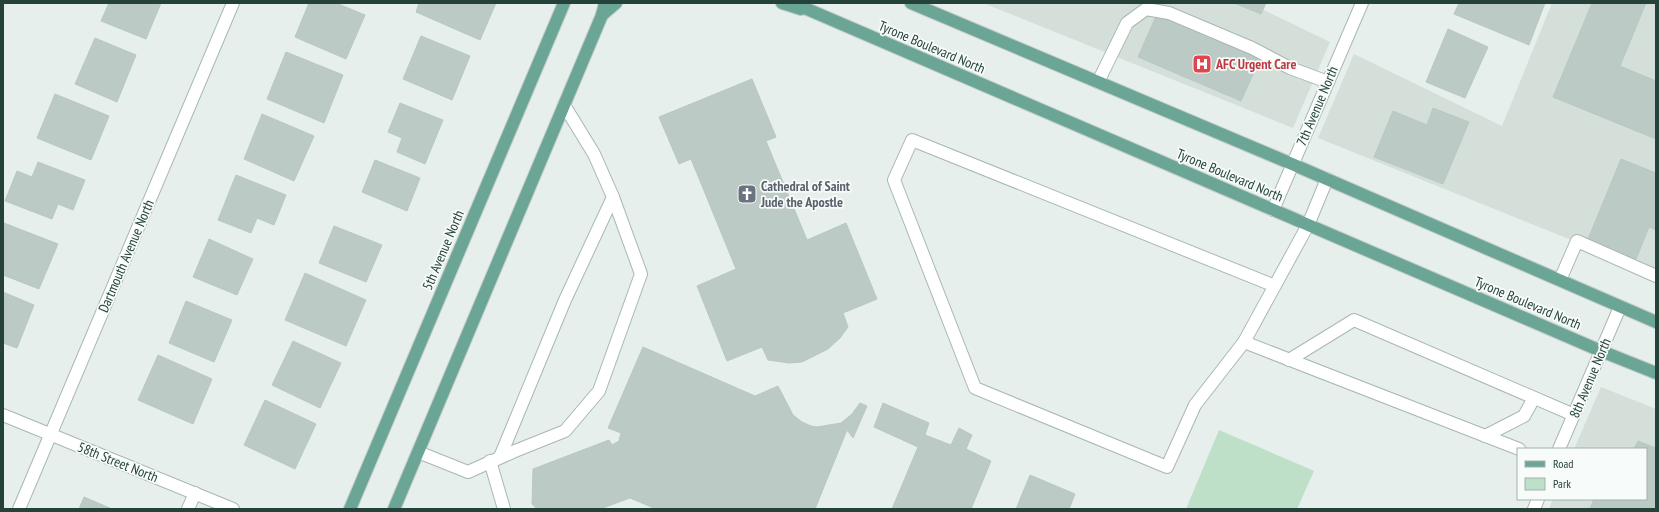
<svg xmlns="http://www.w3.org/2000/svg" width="1659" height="512" font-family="'PT Sans Narrow',sans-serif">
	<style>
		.built { fill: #d4dfda }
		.green { fill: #bfe0c8 }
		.building { fill: #bbcac4; stroke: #b8c9c2 }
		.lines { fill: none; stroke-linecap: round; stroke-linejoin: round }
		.minor-casing { stroke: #a8b8b2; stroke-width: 14 }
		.major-casing { stroke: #c2cac8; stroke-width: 14 }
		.minor { stroke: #fff; stroke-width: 12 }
		.major { stroke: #6aa596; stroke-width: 12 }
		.labels { text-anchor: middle; stroke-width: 3.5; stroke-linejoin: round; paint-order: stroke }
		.street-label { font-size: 14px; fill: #24423a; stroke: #f7fbf9 }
		.health-label { font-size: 14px; font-weight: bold; fill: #be3a42; stroke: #f7fbf9; text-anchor: start }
		.worship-label { font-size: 14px; font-weight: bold; fill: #5b616d; stroke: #f7fbf9; text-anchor: start }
	</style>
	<rect width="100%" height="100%" fill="#e6efeb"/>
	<!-- built -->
	<g class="built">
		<polygon points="983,3 1249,3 1330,42 1293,128"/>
		<polygon points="1552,3 1656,3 1656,274 1318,138 1354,54 1502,126"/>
		<polygon points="1601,387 1656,409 1656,509 1549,509 1553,499 1646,499 1646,449 1574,449"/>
	</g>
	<!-- green -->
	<polygon class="green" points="1219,430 1314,471 1297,509 1186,509"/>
	<!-- building -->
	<g class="building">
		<polygon points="109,3 161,3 146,39 101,21"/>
		<polygon points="309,3 336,3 365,15 346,59 295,37"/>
		<polygon points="419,3 496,3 480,40 416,12"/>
		<polygon points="1234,3 1266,3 1261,14"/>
		<polygon points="1459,3 1545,3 1529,45 1454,14"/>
		<polygon points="1592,3 1646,3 1620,66 1656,81 1656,139 1553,97"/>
		<polygon points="1157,14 1260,59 1241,101 1138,57"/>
		<polygon points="1448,29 1488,47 1465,98 1426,82"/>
		<polygon points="421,36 470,56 452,100 403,79"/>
		<polygon points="95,38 136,55 117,102 75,84"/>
		<polygon points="286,52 343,75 324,123 267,99"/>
		<polygon points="752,79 776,137 766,141 807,240 846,223 877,299 843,313 848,327 840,338 828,349 802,362 789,363 768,360 762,347 727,361 697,286 736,269 691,159 679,164 659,117"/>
		<polygon points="55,94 109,116 91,160 37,138"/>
		<polygon points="400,103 443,120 425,164 397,152 402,138 388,132"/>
		<polygon points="1433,108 1469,122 1443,184 1374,157 1393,111 1427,125"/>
		<polygon points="262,114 314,136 294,181 244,159"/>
		<polygon points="1621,159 1656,173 1656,230 1649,227 1636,259 1588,239"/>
		<polygon points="375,160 420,178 407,211 362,192"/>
		<polygon points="38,162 85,180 73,210 58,204 52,219 5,201 17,171 32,177"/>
		<polygon points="236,175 286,195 274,225 257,218 251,233 218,220"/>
		<polygon points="4,223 58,244 39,289 3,275"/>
		<polygon points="334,226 382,245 366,282 319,263"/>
		<polygon points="209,239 253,259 237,295 193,277"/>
		<polygon points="305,273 366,300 346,346 285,320"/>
		<polygon points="3,292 34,305 17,348 3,343"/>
		<polygon points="186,301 232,320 214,362 169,343"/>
		<polygon points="293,341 341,363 320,408 272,385"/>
		<polygon points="643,347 755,396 778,386 793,415 802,422 811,426 817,427 841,423 852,414 860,403 867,406 853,438 847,430 815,509 656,509 630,498 600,509 537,509 532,504 533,469 609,440 612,445 619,441 621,433 608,428"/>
		<polygon points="158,355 212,379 193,424 138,400"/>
		<polygon points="265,400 316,424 295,469 244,445"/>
		<polygon points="883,403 929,423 925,435 951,445 959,428 972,435 966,449 991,461 971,509 892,509 918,447 874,427"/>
		<polygon points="1638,441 1656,448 1656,509 1590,509 1594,499 1646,499 1646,449 1634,449"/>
		<polygon points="1030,475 1075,494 1069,509 1016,509"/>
		<polygon points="84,497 112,509 79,509"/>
	</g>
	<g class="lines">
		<defs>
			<g id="minor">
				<polyline points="1098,82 1127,23 1146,9 1169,13 1252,48 1290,68 1328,82"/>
				<polyline points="1273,210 1362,3"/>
				<polyline points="1560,280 1577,241 1656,276"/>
				<polyline points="1275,286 912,140 894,180 975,388 1167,467 1195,405 1244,342 1308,225 1327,179"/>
				<polyline points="1244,342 1519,449"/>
				<polyline points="1289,360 1354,320 1574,415"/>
				<polyline points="3,415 233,509"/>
				<polyline points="1485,436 1524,416 1534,398"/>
				<polyline points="1559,449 1620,307"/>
				<polyline points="418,452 468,472 515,451 565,431 599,391 641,274 613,197 594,154 564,105"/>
				<polyline points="500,457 565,300 613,197"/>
				<polyline points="490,461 504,509"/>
				<polyline points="19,509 233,3"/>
				<polyline points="188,509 195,493"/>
				<polyline points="1534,509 1538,499"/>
			</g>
			<g id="major">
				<polyline points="782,3 801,9"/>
				<polyline points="793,3 1601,351 1656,373"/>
				<polyline points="911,3 1292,164 1656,322"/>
				<polyline points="602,15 616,3"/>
				<polyline points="350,509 564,3"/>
				<polyline points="394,509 602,15 605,3"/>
			</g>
		</defs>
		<!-- minor casing -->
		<use href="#minor" class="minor-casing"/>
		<!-- major casing -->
		<use href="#major" class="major-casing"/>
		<!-- minor -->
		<use href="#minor" class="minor"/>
		<!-- major -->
		<use href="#major" class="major"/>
	</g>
	<!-- icons -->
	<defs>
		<symbol id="hospital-square" viewBox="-11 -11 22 22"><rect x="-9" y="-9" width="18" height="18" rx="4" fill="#e0444e" stroke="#f7fbf9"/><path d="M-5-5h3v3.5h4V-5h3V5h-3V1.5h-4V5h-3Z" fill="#fff"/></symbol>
		<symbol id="church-square" viewBox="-11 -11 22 22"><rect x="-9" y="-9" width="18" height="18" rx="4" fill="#6b7280" stroke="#f7fbf9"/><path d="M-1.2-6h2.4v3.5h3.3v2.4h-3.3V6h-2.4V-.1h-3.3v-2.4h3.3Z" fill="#fff"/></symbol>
	</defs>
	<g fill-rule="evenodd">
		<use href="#hospital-square" x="1191" y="53" width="22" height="22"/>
		<use href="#church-square" x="736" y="183" width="22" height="22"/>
	</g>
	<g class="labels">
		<!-- street labels -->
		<g class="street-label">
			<text transform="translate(932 47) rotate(23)" y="5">Tyrone Boulevard North</text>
			<text transform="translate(1317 106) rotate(-67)" y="5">7th Avenue North</text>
			<text transform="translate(1230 175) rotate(23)" y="5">Tyrone Boulevard North</text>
			<text transform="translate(443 250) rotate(-67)" y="5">5th Avenue North</text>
			<text transform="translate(126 256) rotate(-67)" y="5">Dartmouth Avenue North</text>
			<text transform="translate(1528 303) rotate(23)" y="5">Tyrone Boulevard North</text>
			<text transform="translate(1590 378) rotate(-67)" y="5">8th Avenue North</text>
			<text transform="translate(118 462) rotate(22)" y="5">58th Street North</text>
		</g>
		<!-- health labels -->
		<g class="health-label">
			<text x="1216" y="69">AFC Urgent Care</text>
		</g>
		<!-- worship labels -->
		<g class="worship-label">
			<text x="761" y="191">Cathedral of Saint<tspan x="761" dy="16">Jude the Apostle</tspan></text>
		</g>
	</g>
	<!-- border -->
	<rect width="1659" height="512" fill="none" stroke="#24423a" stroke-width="8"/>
	<!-- legend -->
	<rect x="1517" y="448" width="130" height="52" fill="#f7fbf9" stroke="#a3b1ad"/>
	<rect x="1525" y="461" width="20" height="6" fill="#6aa596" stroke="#a3b1ad"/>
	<text x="1553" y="468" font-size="12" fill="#24423a">Road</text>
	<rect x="1525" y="478" width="20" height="12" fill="#bfe0c8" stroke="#a3b1ad"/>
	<text x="1553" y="488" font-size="12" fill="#24423a">Park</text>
</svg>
